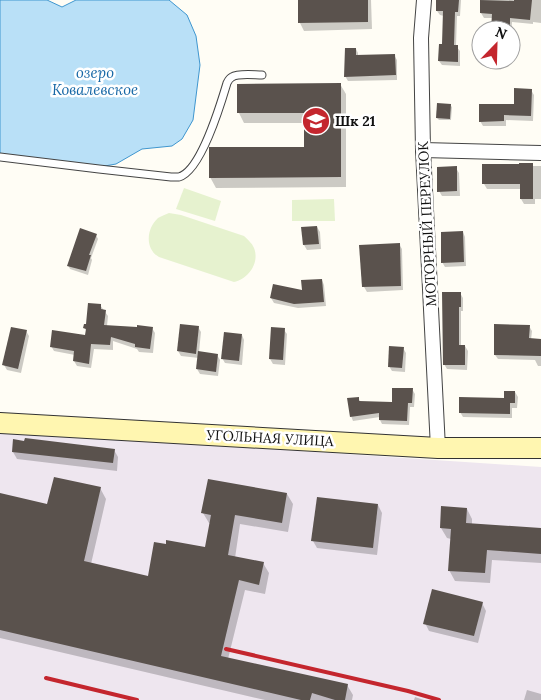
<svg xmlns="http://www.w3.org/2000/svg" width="541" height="700" font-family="Lora,serif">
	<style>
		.industrial { fill: #eee6ef }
		.pitch { fill: #e6f2cf }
		.water { fill: #b9e0f7; stroke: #3f96cf }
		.shadow { fill: #0003 }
		.building { fill: #5a524d }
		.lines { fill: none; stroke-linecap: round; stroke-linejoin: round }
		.lane-casing { stroke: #444; stroke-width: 9 }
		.street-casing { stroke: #444; stroke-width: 16 }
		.secondary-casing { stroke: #333; stroke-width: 22 }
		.lane { stroke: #fff; stroke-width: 7 }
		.street { stroke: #fff; stroke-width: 14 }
		.secondary { stroke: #fff6b0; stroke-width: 20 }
		.rail { stroke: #c4262e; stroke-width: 4 }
		.labels { text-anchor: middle; stroke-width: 5; stroke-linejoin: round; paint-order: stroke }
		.poi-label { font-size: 14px; font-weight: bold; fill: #111; stroke: #fff; text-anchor: start }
		.street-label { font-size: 14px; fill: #111; stroke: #fff }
		.water-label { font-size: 15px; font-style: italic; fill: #1768a6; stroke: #fff }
	</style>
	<rect width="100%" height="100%" fill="#fffdf5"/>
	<!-- industrial -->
	<polygon class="industrial" points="0,431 541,467 541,700 0,700"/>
	<!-- pitch -->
	<g class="pitch">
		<polygon points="184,188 221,201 215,221 176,209"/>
		<polygon points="334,199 335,221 292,221 292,200"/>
		<path d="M169,213l12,2 63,21c4,4 8,7 10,12 6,15 -6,31 -20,34l-75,-25c-14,-8 -13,-28 -1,-39 3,-2 7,-3 11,-5z"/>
	</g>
	<!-- water -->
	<polygon class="water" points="0,0 47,0 62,7 76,0 169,0 187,15 196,36 200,65 193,120 182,139 172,146 142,149 116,164 99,167 0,155"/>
	<!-- shadow -->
	<g class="shadow">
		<polygon points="299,0 371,0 372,29 304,31 300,23"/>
		<polygon points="437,0 461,0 460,16 457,16 456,46 460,51 460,66 442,65 439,61 443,45 444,16 440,15 437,11"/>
		<polygon points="482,0 541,0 541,23 533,22 533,24 512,22 511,37 511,30 493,30 493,18 484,18 481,13"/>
		<polygon points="356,49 358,53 358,56 394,55 397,60 397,80 348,81 345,76"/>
		<polygon points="340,84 346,94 346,187 216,188 210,177 306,148 305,123 244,123 239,113"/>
		<polygon points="531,90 534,95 533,121 506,120 506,126 483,126 480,121 515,105"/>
		<polygon points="450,105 452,107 451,120 439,120 437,118"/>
		<polygon points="532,164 533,166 541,166 541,199 535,199 535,204 524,204 521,199 521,189 487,189 484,184"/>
		<polygon points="456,168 459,173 460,196 442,196 439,191"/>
		<polygon points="317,227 320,232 321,249 307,250 304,245 303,228"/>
		<polygon points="463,232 465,237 466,266 445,267 442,262"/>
		<polygon points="96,235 98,239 91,258 92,260 88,275 70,269 68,265"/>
		<polygon points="399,244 402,249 403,290 367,292 364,287 361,246"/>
		<polygon points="322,280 324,285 326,306 298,308 274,303 271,298 303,292"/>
		<polygon points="460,293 463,298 463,311 461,311 461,346 465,346 468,351 467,370 447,369 444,364"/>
		<polygon points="100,305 108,316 107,326 152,328 155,333 153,353 139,352 137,349 113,341 113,350 94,349 91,368 77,366 74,361 75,355 54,351 51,346 87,336 87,332 84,327 87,325"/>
		<polygon points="529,326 532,331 531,340 541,340 541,366 538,366 535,360 498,359 495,355"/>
		<polygon points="198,327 201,332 199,352 217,355 220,360 218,376 200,374 197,369 199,358 181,356 178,351"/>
		<polygon points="284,330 287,334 285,365 273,364 270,359"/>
		<polygon points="26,331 29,336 21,373 7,370 4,365"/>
		<polygon points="242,335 244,340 242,365 225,363 222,358"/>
		<polygon points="403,348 406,353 405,372 392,371 389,366"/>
		<polygon points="412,389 415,394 414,407 410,407 409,425 382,424 380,420 380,417 353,421 351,416 358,398 361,402 393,403"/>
		<polygon points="515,392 518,397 517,408 512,408 512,418 463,417 460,412 505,399"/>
		<polygon points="114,450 118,457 117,471 17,459 13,452"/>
		<polygon points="100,488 106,499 91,564 149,577 206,548 210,523 209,523 203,513 287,494 293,504 288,532 240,524 235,558 263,563 269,573 265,594 245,590 228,659 347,685 353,695 352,700 265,700 0,638 0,495 48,505"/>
		<polygon points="378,505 382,513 377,555 317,548 313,541"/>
		<polygon points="442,507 467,509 472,519 472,524 541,529 541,563 492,560 490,583 455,581 449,570 451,539 447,538 441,528"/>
		<polygon points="482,603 486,611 478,643 429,631 425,623"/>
		<polygon points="527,690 541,694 541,700 524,700"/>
		<polygon points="415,697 424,700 414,700"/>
	</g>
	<!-- building -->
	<g class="building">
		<polygon points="298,0 368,0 368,22 298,23"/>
		<polygon points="436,0 459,0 458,12 455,12 454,45 458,45 458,62 438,61 439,44 442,44 443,11 436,11"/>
		<polygon points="480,0 514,1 514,0 532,0 530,20 510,18 510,30 491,30 492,14 480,13"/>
		<polygon points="345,48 356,48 356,55 395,54 396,75 344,77"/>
		<polygon points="341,83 341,177 209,178 209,147 304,147 304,113 237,113 237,84"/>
		<polygon points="514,88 532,89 531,116 504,115 504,121 479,122 479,104 514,104"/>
		<polygon points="437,103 451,104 450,119 436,118"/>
		<polygon points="519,163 533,163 533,199 520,199 520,184 482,184 482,164 519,164"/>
		<polygon points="457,166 457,191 437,192 437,167"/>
		<polygon points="317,226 319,244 303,245 301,227"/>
		<polygon points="80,228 97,234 89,255 91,255 86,271 67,266"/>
		<polygon points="463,231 464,262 441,263 441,232"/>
		<polygon points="400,243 401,286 362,287 359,245"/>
		<polygon points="322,279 324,302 294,304 270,298 273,284 302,290 301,280"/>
		<polygon points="442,292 461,292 461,307 459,307 459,345 465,345 465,365 443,365"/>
		<polygon points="88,303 101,304 101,309 106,310 104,325 137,327 137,325 153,327 150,349 135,347 135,344 111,337 110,345 91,344 89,364 73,361 74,351 50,347 52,330 85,335 86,329 83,328 84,324 86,324"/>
		<polygon points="180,324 199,326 196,354 177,351"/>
		<polygon points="494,324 530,325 529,338 541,339 541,356 494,355"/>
		<polygon points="11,327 27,330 18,369 2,365"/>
		<polygon points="271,327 285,328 283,360 269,359"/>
		<polygon points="224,332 242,334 239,361 221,359"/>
		<polygon points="389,346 404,347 402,368 388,367"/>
		<polygon points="198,351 218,354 216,372 196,369"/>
		<polygon points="392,388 413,388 412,403 408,403 407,421 379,420 379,413 350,417 347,398 359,397 359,401 392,402"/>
		<polygon points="504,391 515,391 515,403 510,403 510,414 459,413 459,397 504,398"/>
		<polygon points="25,438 115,449 113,463 12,452 13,439 24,441"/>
		<polygon points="54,477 101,487 84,561 148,576 154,542 166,544 166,540 205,547 211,515 201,513 208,479 287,493 282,523 235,515 228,555 264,562 259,585 239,580 221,656 348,684 345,700 335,700 312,693 310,700 301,700 0,630 0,493 47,504"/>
		<polygon points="317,497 378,504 373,548 311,541"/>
		<polygon points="441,506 467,508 466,523 541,528 541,554 487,550 485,573 448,571 451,529 440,528"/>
		<polygon points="432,589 483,602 474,636 423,624"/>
	</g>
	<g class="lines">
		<defs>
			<path id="lane" d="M0,157l99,12 72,8c3,0 6,0 8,0 22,-6 42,-74 48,-94 1,-2 3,-5 5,-6 6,-4 22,-2 30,-2"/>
			<g id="street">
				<polyline points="424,0 421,38 423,150 438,448"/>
				<polyline points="423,150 541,153"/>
			</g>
			<polyline id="secondary" points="0,423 438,448 541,448"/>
		</defs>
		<!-- lane casing -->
		<use href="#lane" class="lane-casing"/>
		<!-- street casing -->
		<use href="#street" class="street-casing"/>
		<!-- secondary casing -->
		<use href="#secondary" class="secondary-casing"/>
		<!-- lane -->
		<use href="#lane" class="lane"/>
		<!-- street -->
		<use href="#street" class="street"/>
		<!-- secondary -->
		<use href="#secondary" class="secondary"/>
		<!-- rail -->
		<g class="rail">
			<polyline points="226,649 408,691 439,700"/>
			<polyline points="46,678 137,700"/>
		</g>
	</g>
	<!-- icons -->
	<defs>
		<symbol id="school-disc" viewBox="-11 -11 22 22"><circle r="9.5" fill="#c4262e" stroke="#fff"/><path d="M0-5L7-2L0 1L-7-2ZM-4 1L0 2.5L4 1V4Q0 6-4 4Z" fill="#fff"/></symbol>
	</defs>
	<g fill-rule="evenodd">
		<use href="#school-disc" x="300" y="105" width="32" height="32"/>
	</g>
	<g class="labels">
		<!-- poi labels -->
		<g class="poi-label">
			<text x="335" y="126">Шк 21</text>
		</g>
		<!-- street labels -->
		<g class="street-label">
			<text transform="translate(427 224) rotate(-93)" y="5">МОТОРНЫЙ ПЕРЕУЛОК</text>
			<text transform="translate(270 438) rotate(3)" y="5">УГОЛЬНАЯ УЛИЦА</text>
		</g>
		<!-- water labels -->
		<g class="water-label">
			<text x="95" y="78">озеро<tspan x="95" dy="17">Ковалевское</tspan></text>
		</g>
	</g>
	<!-- north arrow -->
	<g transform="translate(496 45) rotate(23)"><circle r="24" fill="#ffffff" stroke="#a0a0a0"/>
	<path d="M0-4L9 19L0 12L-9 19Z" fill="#c4262e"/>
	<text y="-8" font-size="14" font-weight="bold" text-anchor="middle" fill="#111111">N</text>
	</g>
</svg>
